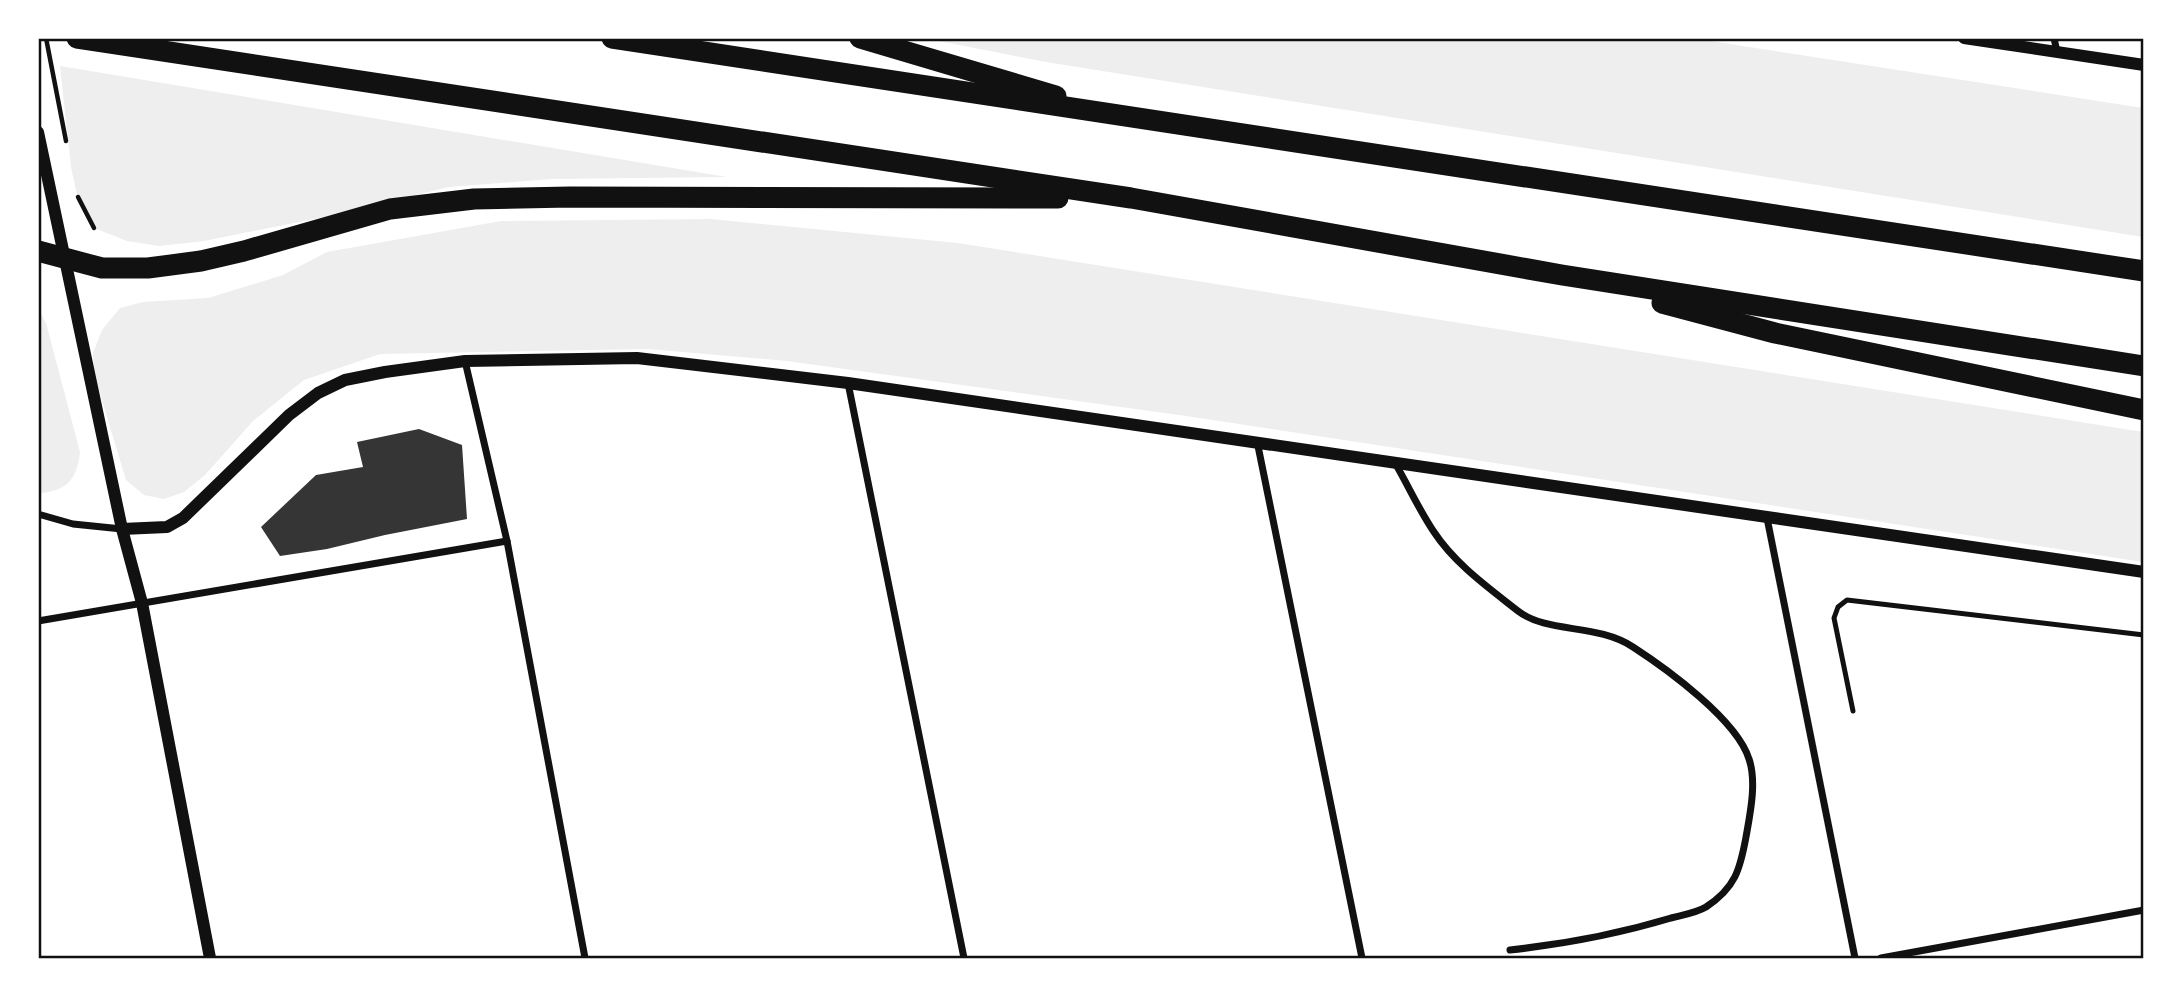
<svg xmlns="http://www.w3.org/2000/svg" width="2182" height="997" font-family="'Roboto Serif',serif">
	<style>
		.green { fill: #eee }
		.building { fill: #353535 }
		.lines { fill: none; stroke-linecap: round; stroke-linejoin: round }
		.path { stroke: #111; stroke-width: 4.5 }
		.service { stroke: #111; stroke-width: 5 }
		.minor { stroke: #111; stroke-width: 7 }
		.tertiary { stroke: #111; stroke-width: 12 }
		.motorway { stroke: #111; stroke-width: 21 }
		.neatline { fill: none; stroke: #111; stroke-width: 2.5 }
	</style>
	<rect width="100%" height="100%" fill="#fff"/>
	<!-- green -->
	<g class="green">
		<polygon points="928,39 1698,39 2143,108 2143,237 1046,62"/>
		<polygon points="60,66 727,177 552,179 449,187 329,216 204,241 159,246 127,241 94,228 84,213 77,195 71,167"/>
		<polygon points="711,219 958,243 2143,432 2143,562 1186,416 787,361 648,349 380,354 304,380 253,421 205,475 184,492 164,499 144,495 126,480 94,374 93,353 102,330 120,308 143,302 208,298 283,275 327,252 501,221"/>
		<path d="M38,308l8,15 34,129c-3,27 -13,39 -40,41z"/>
	</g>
	<!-- building -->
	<polygon class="building" points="419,429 462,445 467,519 385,535 327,549 280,556 261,527 316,475 363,467 357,442"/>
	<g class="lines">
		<!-- path -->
		<g class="path">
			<polyline points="46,38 66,141"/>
			<polyline points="78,197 94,228"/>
		</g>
		<!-- service -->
		<polyline class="service" points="1853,711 1834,618 1838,607 1847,600 2144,635"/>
		<!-- minor -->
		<g class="minor">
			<polyline points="2054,38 2057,52"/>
			<polyline points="465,361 507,541 585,958"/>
			<polyline points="848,383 964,958"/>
			<polyline points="1257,441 1362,958"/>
			<path d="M1395,463c13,22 24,47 39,69 21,32 55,56 84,79 30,23 78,12 115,36 34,22 104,73 116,112 8,23 1,55 -3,78 -6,33 -11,51 -40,70 -10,6 -24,8 -35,11 -53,16 -106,26 -161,32"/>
			<polyline points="38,514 73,524 122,529"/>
			<polyline points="1767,518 1855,958"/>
			<polyline points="38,621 507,541"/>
			<polyline points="1881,958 2144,910"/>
		</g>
		<!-- tertiary -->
		<g class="tertiary">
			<polyline points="1964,38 2144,65"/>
			<polyline points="38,132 122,529 142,603 210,958"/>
			<polyline points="122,529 167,527 183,518 289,415 318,393 345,380 385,372 465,361 637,358 848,383 2144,572"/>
		</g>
		<!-- motorway -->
		<g class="motorway">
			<polyline points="77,38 1131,198 1562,275 2144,366"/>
			<polyline points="612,38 2144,271"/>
			<polyline points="860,38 1056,96"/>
			<polyline points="38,251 102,268 148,268 201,261 244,251 390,209 474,199 570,197 1058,198"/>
			<polyline points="1662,303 1775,333 2144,410"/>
		</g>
	</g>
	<!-- border -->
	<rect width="2182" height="997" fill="none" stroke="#ffffff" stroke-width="80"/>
	<rect x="40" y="40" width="2102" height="917" class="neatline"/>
</svg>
